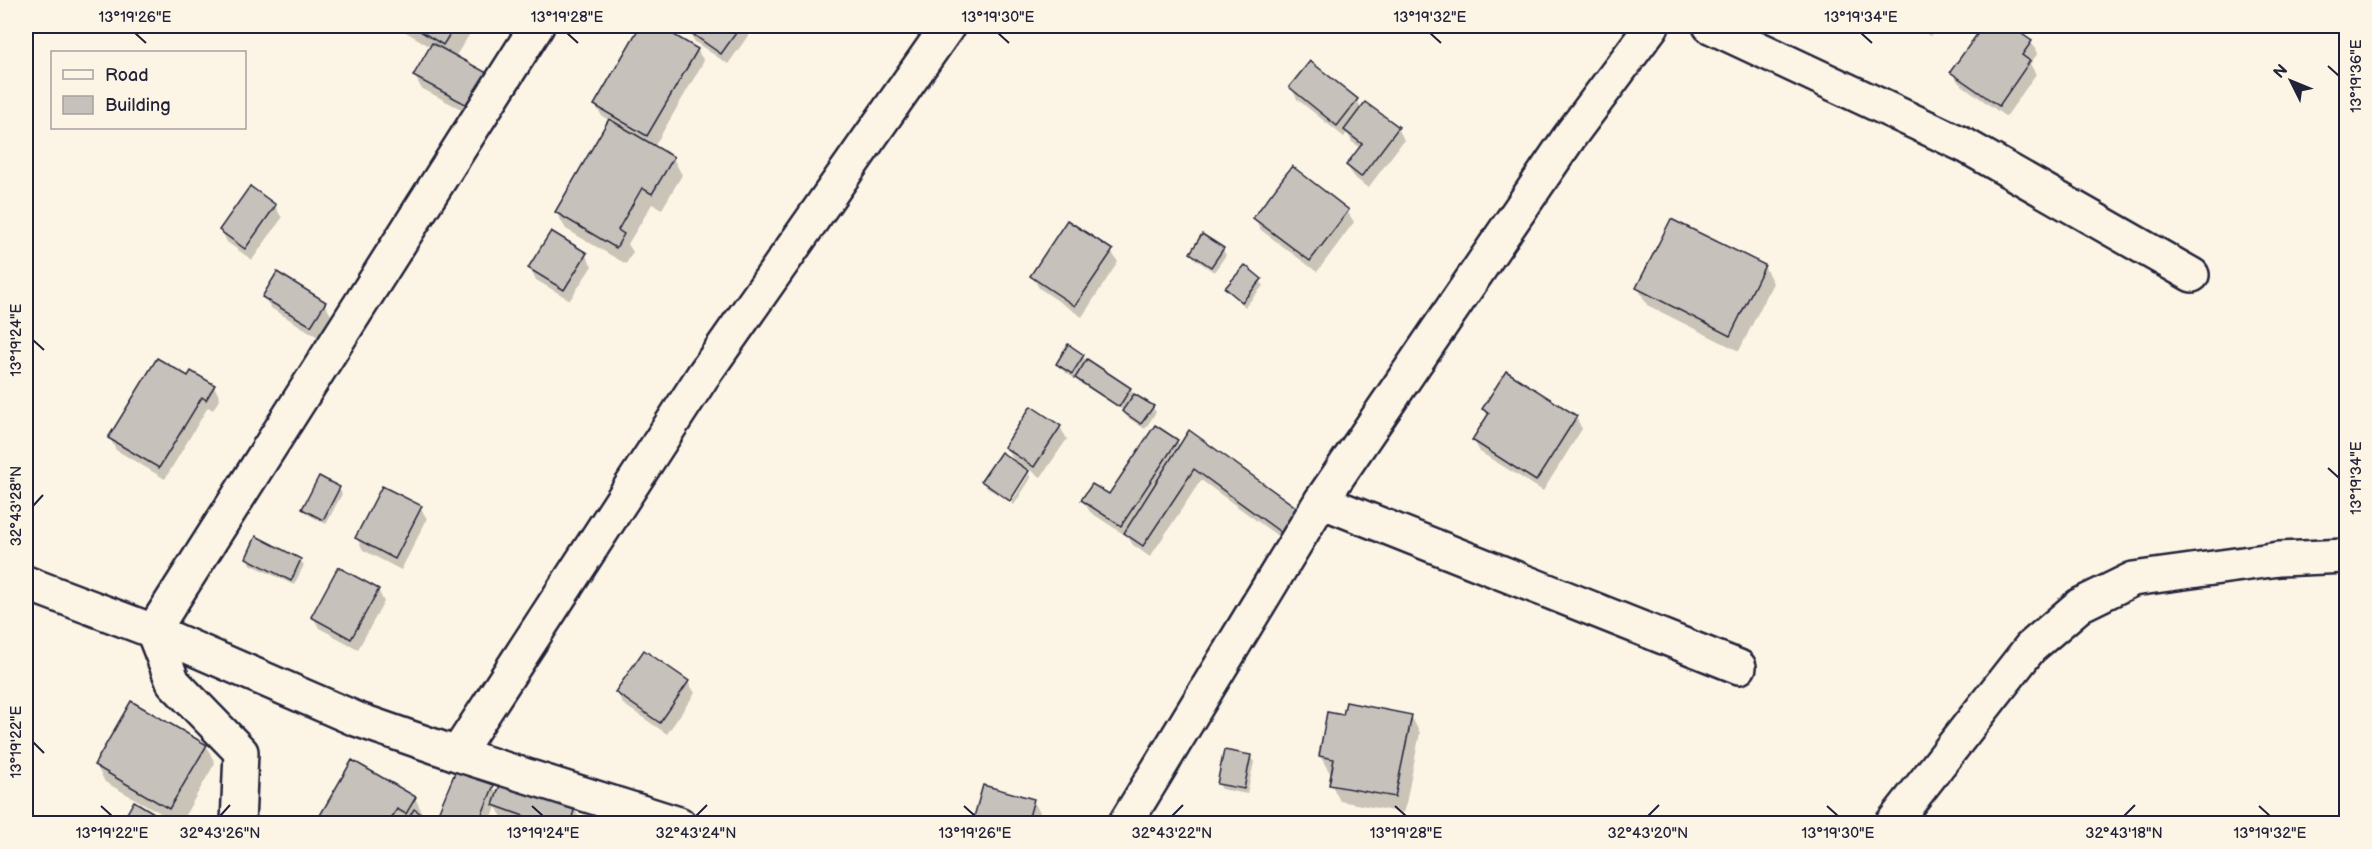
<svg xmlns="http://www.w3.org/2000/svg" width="2372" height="849" font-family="'Balsamiq Sans',sans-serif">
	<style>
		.shadow { fill: #0003 }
		.building { fill: #c6c1bb; stroke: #22223b; stroke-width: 1.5 }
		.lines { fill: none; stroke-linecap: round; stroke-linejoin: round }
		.minor-casing { stroke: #22223b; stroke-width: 38 }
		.minor { stroke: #fcf5e5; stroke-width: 33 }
		.ticks { fill: none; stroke: #22223b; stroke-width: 2 }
		.neatline { fill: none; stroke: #22223b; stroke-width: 2 }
		.ticks-label { font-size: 15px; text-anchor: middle; fill: #22223b }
	</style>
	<rect width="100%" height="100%" fill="#fcf5e5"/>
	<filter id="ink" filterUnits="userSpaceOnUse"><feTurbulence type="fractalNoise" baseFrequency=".0167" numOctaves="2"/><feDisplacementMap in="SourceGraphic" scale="12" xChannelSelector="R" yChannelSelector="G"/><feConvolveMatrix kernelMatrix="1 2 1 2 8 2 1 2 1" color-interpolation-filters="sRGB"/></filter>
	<g filter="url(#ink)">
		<!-- shadow -->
		<g class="shadow">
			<polygon points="396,26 475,26 455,57 486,74 493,86 476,117 421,88 415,76 431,47"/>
			<polygon points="642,26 656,26 697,50 704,61 654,147 673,158 682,175 662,209 652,204 628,244 633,252 626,264 566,229 556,212 610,121 602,116 595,105"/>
			<polygon points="692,26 755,26 728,64 695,42 688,30"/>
			<polygon points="1895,26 1907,26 1903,31"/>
			<polygon points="1914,26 1938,26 1930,36"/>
			<polygon points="1985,26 2017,26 2019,28 2016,32 2031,42 2038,53 2030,64 2036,74 2006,117 1959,83 1952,72"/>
			<polygon points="1291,87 1357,100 1362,109 1398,128 1404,140 1368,188 1354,177 1347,165 1361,148 1352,142 1347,133 1344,137 1297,99"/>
			<polygon points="251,189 275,206 282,218 252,260 227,242 221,230"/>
			<polygon points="1347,211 1354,222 1317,272 1261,230 1254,218"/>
			<polygon points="1222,249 1226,255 1214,272 1195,259 1191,253"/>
			<polygon points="1111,251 1118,262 1082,317 1039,288 1032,276"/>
			<polygon points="585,254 592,266 570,300 536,280 530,268"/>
			<polygon points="1764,266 1773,283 1739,351 1647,305 1638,288"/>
			<polygon points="1260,280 1263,286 1245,307 1227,288"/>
			<polygon points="264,297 324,303 331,315 318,337 271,308"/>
			<polygon points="1083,356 1087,363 1130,389 1134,395 1152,407 1156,412 1145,429 1127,417 1123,410 1080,383 1076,377 1075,379 1061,369 1057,364"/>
			<polygon points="188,378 214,386 220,398 213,410 208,407 165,479 116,450 110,438"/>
			<polygon points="1484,409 1576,417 1582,429 1543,491 1480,452 1474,441 1489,417"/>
			<polygon points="1060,427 1067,439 1041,477 1025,467 1028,473 1008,501 986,487 983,481 1016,464 1006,447"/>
			<polygon points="1177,441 1180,447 1299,511 1290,545 1201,480 1150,557 1133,545 1128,537 1090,512 1083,500 1109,497"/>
			<polygon points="1029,474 1031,478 1014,505 1011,503"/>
			<polygon points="339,488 342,494 326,524 307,514 304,509"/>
			<polygon points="420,507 427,519 401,570 363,550 357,538"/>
			<polygon points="247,558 300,560 304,565 294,585 250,564"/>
			<polygon points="378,590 384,602 358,649 319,628 313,617"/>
			<polygon points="688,682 695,693 667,734 623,704 617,692"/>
			<polygon points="1411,716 1420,733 1404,813 1340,801 1331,784 1333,773 1330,773 1320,756 1344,717"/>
			<polygon points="206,746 215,763 180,824 105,782 96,765"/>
			<polygon points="1250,756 1254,762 1247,794 1222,789 1218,783"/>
			<polygon points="493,786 498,796 574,809 581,820 580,824 522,824 502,817 496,807 489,824 469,824 448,815 448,818 461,824 447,824 440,812"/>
			<polygon points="415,798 421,810 419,814 430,824 407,824 408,822 404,820 402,824 316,824"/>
			<polygon points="1033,801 1040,812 1037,824 974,824"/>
			<polygon points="158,817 160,824 123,824"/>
		</g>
		<!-- building -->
		<g class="building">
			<polygon points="412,26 455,26 443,45"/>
			<polygon points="640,26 659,26 698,49 647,136 594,105"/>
			<polygon points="690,26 741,26 721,54 687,30"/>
			<polygon points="1983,26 2010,26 2032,41 2022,55 2030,61 1999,106 1950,72"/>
			<polygon points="432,43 487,73 469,106 413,76"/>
			<polygon points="1310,61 1358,99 1337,126 1289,87"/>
			<polygon points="1365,102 1399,127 1361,177 1346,165 1362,144 1344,130"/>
			<polygon points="609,119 674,157 652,194 642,188 618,230 624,234 616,248 555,212"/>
			<polygon points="1292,166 1349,210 1310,261 1253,218"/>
			<polygon points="250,186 276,205 245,249 219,230"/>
			<polygon points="1671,219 1765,265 1730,336 1636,288"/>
			<polygon points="1067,220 1113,250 1075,306 1030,276"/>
			<polygon points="551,231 587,253 564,290 528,268"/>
			<polygon points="1202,234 1224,248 1211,267 1190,253"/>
			<polygon points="1245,265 1262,279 1242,302 1225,288"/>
			<polygon points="277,272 326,302 311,326 262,297"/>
			<polygon points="1068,344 1084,355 1072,374 1056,364"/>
			<polygon points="157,358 188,376 191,371 215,385 206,400 202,397 159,468 108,438"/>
			<polygon points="1087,359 1131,388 1119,407 1075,378"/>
			<polygon points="1506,371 1577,416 1536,481 1472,440 1489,413 1482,409"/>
			<polygon points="1134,394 1154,406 1141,424 1122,411"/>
			<polygon points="1031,406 1061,426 1034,467 1004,447"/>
			<polygon points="1155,425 1178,440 1121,526 1081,500 1092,484 1109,494"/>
			<polygon points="1189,430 1300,510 1283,534 1194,469 1143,546 1124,533"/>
			<polygon points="1001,452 1029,471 1010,501 981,481"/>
			<polygon points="319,476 340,487 323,520 302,509"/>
			<polygon points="382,486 422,506 395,559 355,538"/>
			<polygon points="256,536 301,559 291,581 246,558"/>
			<polygon points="338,567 379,589 351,639 311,617"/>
			<polygon points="644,650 689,681 660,723 615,692"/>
			<polygon points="131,701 207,745 169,809 94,765"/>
			<polygon points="1346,702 1412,715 1395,797 1329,785 1334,759 1319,756 1327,712 1343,715"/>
			<polygon points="1224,750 1251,755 1244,789 1217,784"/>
			<polygon points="352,760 416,797 406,814 397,809 389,822 391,824 315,824"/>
			<polygon points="456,770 494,785 478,824 465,824 438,813"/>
			<polygon points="501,782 575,807 570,824 546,824 493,805"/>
			<polygon points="983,785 1034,799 1027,824 972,824"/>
			<polygon points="134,801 159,816 154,824 121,824"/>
			<polygon points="414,809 429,819 427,824 405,824"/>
		</g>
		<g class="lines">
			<defs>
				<g id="minor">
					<polyline points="1710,26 1966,146 2192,275"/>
					<polyline points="1321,501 1739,667"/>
					<polyline points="26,583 153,631 356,719 457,754 679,824"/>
					<polyline points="457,754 702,377 948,26"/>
					<polyline points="238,824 241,752 173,682 153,631 537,26"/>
					<polyline points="1125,824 1321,501 1570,136 1652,26"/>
					<polyline points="1892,824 2030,648 2080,605 2133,579 2279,559 2346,556"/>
				</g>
			</defs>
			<!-- minor casing -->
			<use href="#minor" class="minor-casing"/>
			<!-- minor -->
			<use href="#minor" class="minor"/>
		</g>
	</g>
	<!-- ticks -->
	<path class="ticks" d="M135,33l11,10M567,33l11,10M998,33l11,10M1430,33l11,10M1861,33l11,10M2328,66l11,10M33,340l11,10M2328,468l11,10M33,506l10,-11M33,742l11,11M101,806l11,10M532,806l11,10M964,806l11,10M1395,806l11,10M1827,806l11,10M2259,806l11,10M220,816l10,-11M696,816l11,-11M1172,816l11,-11M1648,816l11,-11M2124,816l11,-11"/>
	<!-- margin -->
	<rect width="2372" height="849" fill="none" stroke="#fcf5e5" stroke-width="66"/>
	<!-- legend -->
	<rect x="51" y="51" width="195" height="78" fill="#fcf5e5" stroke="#a5a1a1" stroke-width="1.5"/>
	<rect x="63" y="70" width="30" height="9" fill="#fcf5e5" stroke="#a5a1a1" stroke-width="1.5"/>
	<text x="105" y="81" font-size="18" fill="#22223b">Road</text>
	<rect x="63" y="96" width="30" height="18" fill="#c6c1bb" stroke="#a5a1a1" stroke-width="1.5"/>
	<text x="105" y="111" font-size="18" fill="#22223b">Building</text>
	<!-- north arrow -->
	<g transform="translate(2291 81) rotate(313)" stroke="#fcf5e5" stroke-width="4.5" paint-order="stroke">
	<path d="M0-4.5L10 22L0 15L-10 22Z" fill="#22223b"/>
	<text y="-9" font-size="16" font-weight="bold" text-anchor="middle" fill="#22223b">N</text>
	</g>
	<rect x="33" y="33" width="2306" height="783" class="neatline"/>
	<g class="ticks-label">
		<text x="135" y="22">13°19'26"E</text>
		<text x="567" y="22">13°19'28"E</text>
		<text x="998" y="22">13°19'30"E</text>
		<text x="1430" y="22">13°19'32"E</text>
		<text x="1861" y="22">13°19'34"E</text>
		<text transform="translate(2356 76) rotate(-90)" y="5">13°19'36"E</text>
		<text transform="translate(16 340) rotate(-90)" y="5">13°19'24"E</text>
		<text transform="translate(2356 478) rotate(-90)" y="5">13°19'34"E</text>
		<text transform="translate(16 506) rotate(-90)" y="5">32°43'28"N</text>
		<text transform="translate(16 742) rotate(-90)" y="5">13°19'22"E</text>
		<text x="112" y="838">13°19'22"E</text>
		<text x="220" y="838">32°43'26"N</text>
		<text x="543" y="838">13°19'24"E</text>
		<text x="696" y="838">32°43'24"N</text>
		<text x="975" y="838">13°19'26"E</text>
		<text x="1172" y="838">32°43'22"N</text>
		<text x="1406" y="838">13°19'28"E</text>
		<text x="1648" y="838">32°43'20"N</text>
		<text x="1838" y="838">13°19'30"E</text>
		<text x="2124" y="838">32°43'18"N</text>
		<text x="2270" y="838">13°19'32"E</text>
	</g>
</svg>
